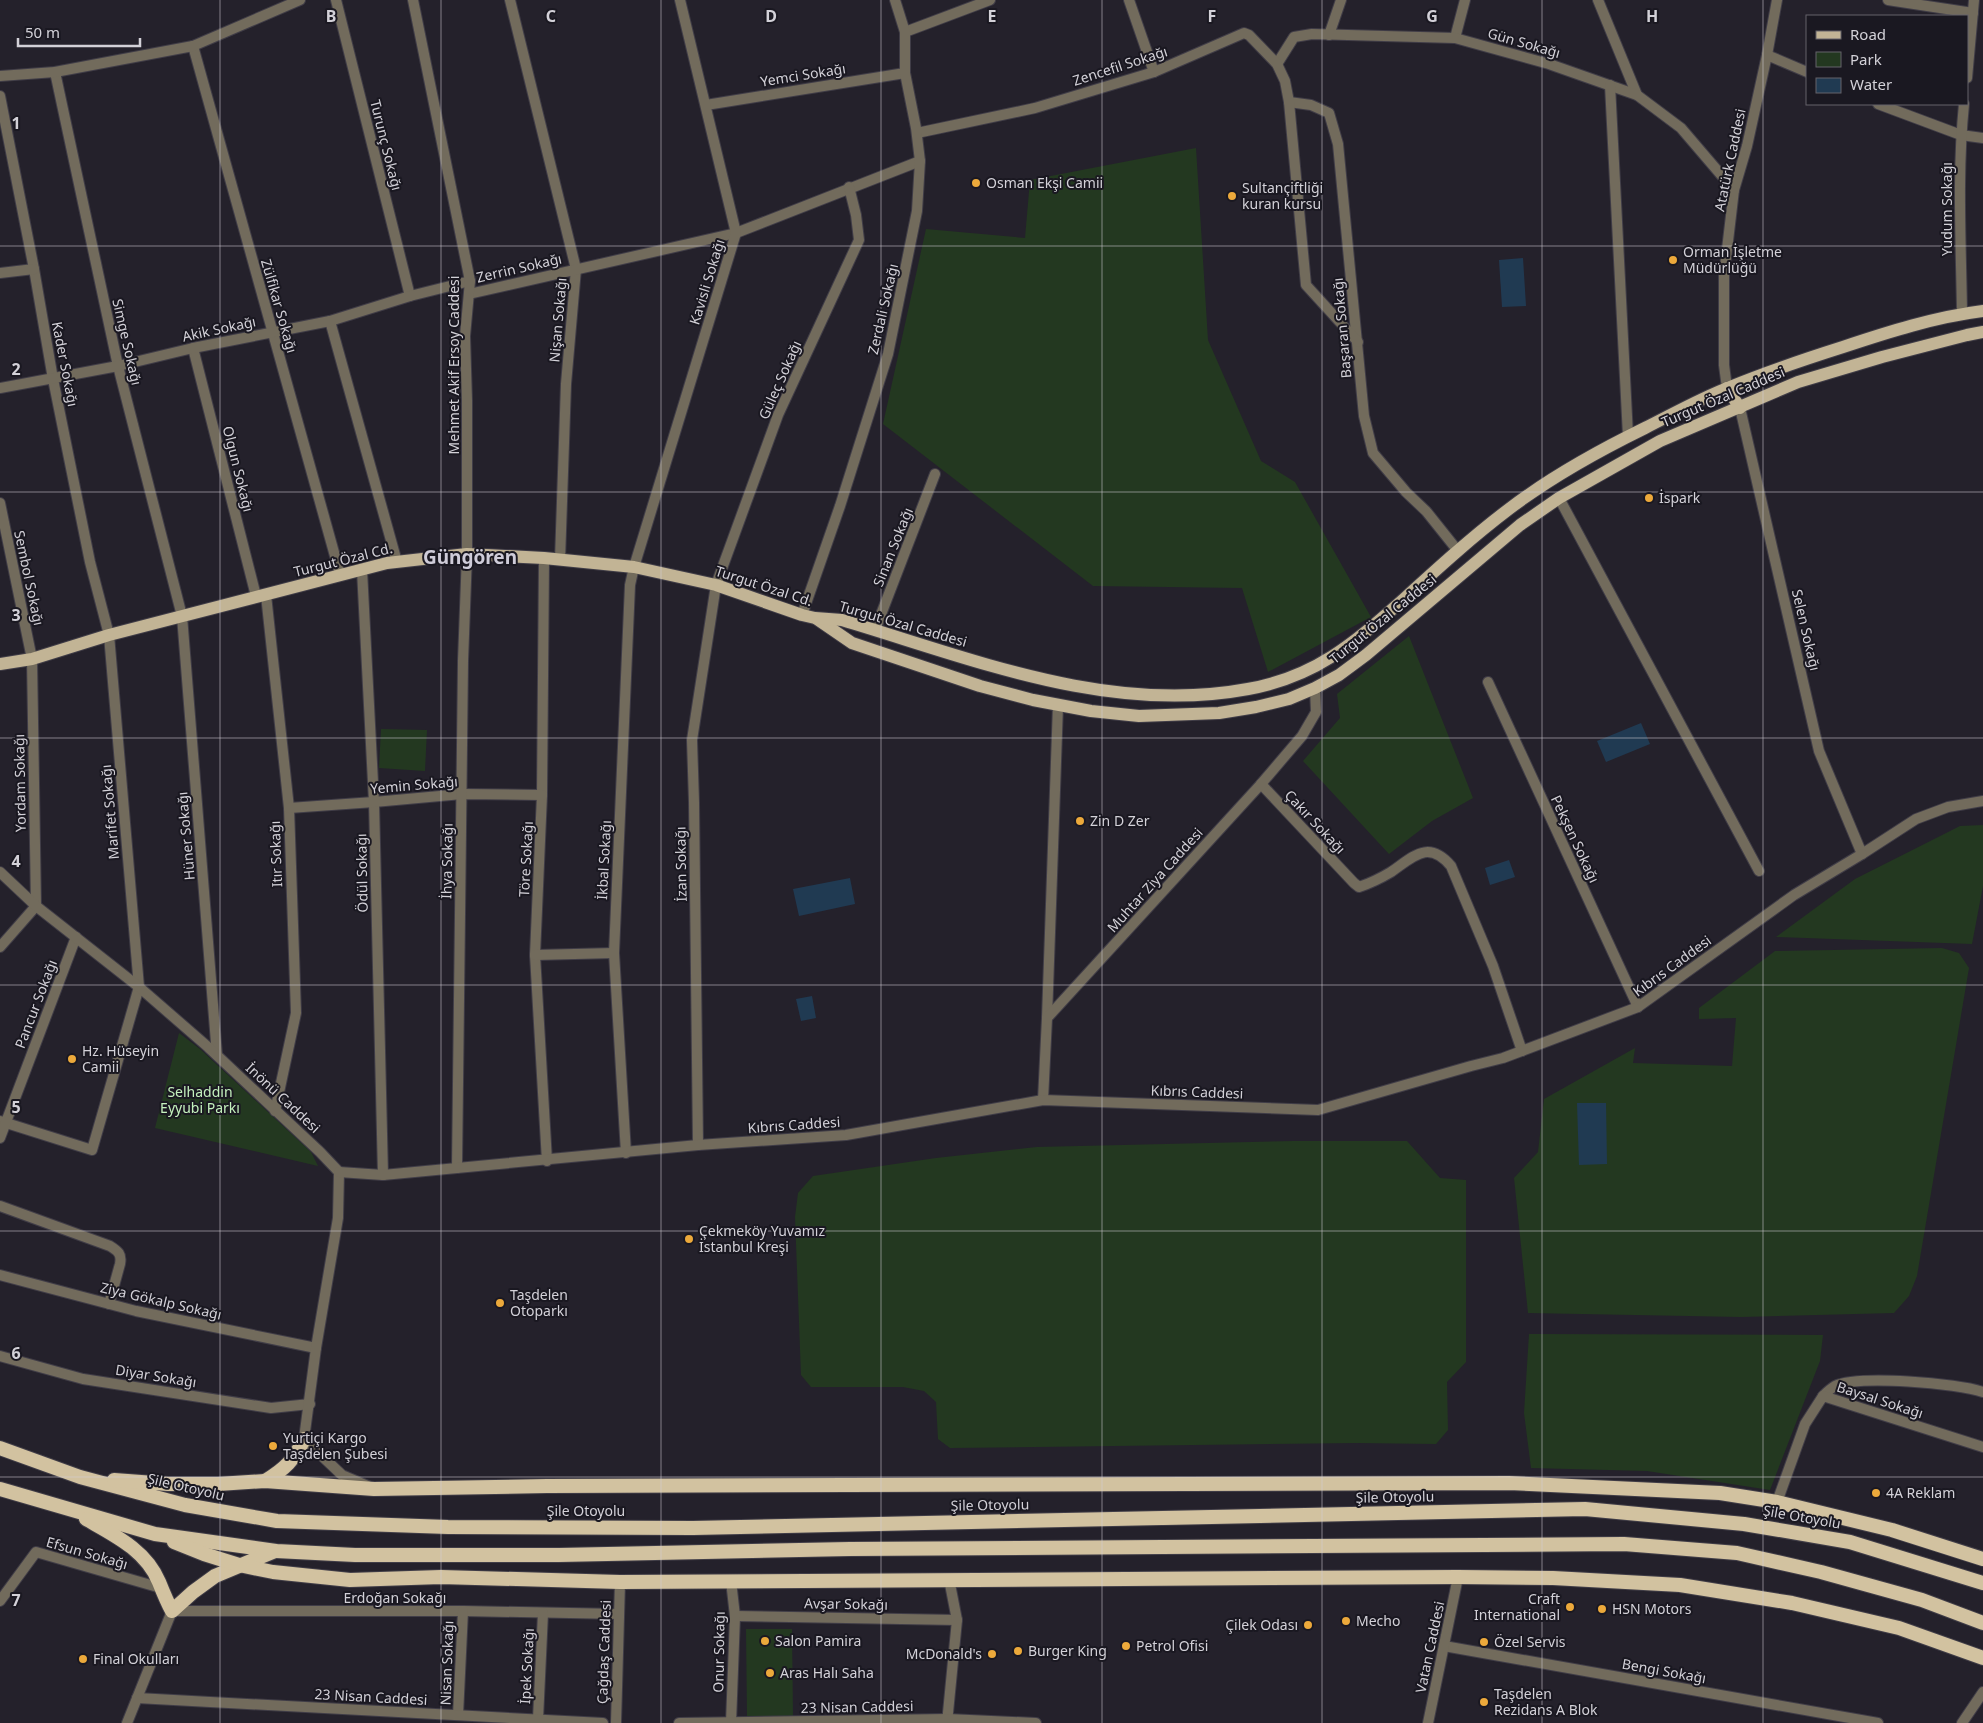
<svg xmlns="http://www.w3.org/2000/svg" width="1983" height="1723" font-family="'Noto Sans',sans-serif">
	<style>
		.green { fill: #233820 }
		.water { fill: #203a52 }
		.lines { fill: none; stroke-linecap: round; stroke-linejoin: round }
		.minor-casing { stroke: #403d47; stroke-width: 12 }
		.tertiary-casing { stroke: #403d47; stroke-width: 12 }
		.primary-casing { stroke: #403d47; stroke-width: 14 }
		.trunk-casing { stroke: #403d47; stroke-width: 16 }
		.minor { stroke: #726b5c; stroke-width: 10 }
		.tertiary { stroke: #726b5c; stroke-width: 10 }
		.primary { stroke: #c2b495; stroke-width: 12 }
		.trunk { stroke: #d2c2a0; stroke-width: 14 }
		.grid { fill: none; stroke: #d3d1d8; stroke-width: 1; stroke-opacity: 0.55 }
		.poi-dot { fill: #eca93b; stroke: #1a1821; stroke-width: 2 }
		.labels { text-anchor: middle; stroke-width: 4; stroke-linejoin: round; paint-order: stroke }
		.street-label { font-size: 14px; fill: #d3d1d8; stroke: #1a1821 }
		.poi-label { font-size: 14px; fill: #d3d1d8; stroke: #1a1821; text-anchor: start }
		.park-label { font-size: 14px; fill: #c4f1bd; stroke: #1a1821 }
		.district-label { font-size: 19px; font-weight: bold; fill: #cfccd9; stroke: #1a1821 }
		.grid-label { font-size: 16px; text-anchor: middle; font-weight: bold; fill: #d3d1d8; stroke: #1a1821; stroke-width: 4; stroke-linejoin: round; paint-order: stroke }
	</style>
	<rect width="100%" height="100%" fill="#24212b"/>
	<!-- green -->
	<g class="green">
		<polygon points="1196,148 1208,340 1261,461 1295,482 1371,617 1268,672 1242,588 1093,586 883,424 926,229 1025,238 1030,180"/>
		<polygon points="1409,636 1473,798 1432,821 1389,854 1303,761 1340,718 1337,694"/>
		<polygon points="381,729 427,730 425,771 379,768"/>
		<polygon points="1983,825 1983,886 1972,944 1776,937 1855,879 1960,826"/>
		<polygon points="1942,948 1959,953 1969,968 1917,1276 1909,1296 1894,1313 1741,1317 1528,1313 1514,1178 1538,1152 1544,1099 1635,1048 1633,1063 1732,1066 1736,1018 1699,1019 1699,1008 1775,951"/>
		<polygon points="179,1033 200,1049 311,1152 318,1166 155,1128"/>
		<polygon points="1294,1141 1407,1141 1440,1178 1466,1180 1466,1362 1447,1382 1448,1430 1436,1444 1357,1443 950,1448 938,1439 936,1402 924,1391 903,1387 811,1387 801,1375 795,1217 798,1193 813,1176 936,1158 1037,1147"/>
		<polygon points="1529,1334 1823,1335 1820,1361 1770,1490 1647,1471 1531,1468 1524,1413"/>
		<polygon points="746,1629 792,1629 793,1717 747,1717"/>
	</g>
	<!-- water -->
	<g class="water">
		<polygon points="1523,258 1526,306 1502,307 1499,260"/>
		<polygon points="1641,723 1650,744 1606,762 1597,741"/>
		<polygon points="1509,860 1515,877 1490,885 1485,868"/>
		<polygon points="850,878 855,904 799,916 793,889"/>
		<polygon points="812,996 816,1018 801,1021 796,999"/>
		<polygon points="1577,1103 1606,1103 1607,1164 1579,1165"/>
	</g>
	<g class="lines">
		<defs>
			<g id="minor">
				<polyline points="336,0 410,296"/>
				<polyline points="510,0 576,269 566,384 560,560"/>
				<polyline points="1129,0 1154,72"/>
				<polyline points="1598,0 1637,95"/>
				<polyline points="1888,0 1973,13"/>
				<polyline points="905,32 990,0"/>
				<polyline points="1329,35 1341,0"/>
				<polyline points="1455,38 1465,0"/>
				<polyline points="193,46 340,574"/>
				<polyline points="1767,55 1807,72"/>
				<polyline points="1277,64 1294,37 1312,34 1455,38 1549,64 1637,95 1681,128 1734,190"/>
				<polyline points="55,72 118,366 182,616 217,1055"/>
				<polyline points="0,76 55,72 193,46 300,0"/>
				<polyline points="1967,78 1974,0"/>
				<polyline points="1610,85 1628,436"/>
				<polyline points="0,96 34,269 53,379 90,562 109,635 139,987 92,1150 0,1121"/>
				<polyline points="1289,102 1311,105 1329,113 1338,144 1364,416 1373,453 1406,492 1426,511 1458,551"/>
				<polyline points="1878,104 1961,135 1983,138"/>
				<polyline points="706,105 905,73"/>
				<polyline points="917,133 1035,108 1154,72 1244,33 1249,35 1277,64 1285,81 1289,102 1306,285 1358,342"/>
				<polyline points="0,273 34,269"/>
				<polyline points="469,294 736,233 920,161"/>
				<path d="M1962,313c-1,-69 -5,-140 2,-209"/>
				<polyline points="330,321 397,562"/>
				<polyline points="193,348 256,596"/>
				<polyline points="0,388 118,366 193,348 330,321 410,296 470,281"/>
				<polyline points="1740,408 1819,751 1862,854 1916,819 1948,807 1983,801"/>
				<polyline points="1559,498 1759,871"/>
				<polyline points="0,503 32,659 36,906 0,947"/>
				<polyline points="544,558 542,795 535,955 547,1161"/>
				<polyline points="362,570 374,802 383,1175"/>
				<polyline points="266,595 289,808 296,1013 275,1111"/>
				<polyline points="802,615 840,506 888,354 917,211 920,161 916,128 905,73 905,32 895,0"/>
				<polyline points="875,630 935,474"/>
				<polyline points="1488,682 1638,1007"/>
				<path d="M1261,784l93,99 5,4c12,-4 22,-9 32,-15 22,-15 37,-33 60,-6l42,100 29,85"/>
				<polyline points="289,808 374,802 462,794 542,795"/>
				<polyline points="535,955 614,953"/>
				<polyline points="1047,1018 1058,705"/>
				<polyline points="1043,1100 1047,1018 1261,784 1302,736 1316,712 1315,688"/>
				<polyline points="0,1138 76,937"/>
				<polyline points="698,1145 694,802 692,740 716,585 778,415 859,240 856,215 849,187"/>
				<polyline points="626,1153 614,953 630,585 634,567 736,233 680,0"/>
				<polyline points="457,1168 463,661 467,554"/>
				<path d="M0,1206l110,40c8,5 12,8 10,18l-11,40"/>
				<polyline points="0,1275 136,1311 316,1348"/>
				<polyline points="0,1356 83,1379 271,1408 310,1404"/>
				<path d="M1823,1396c3,-3 7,-7 12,-10 23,-11 123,-3 148,6"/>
				<polyline points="1777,1502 1805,1424 1823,1396 1983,1447"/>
				<polyline points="0,1601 36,1552 161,1588"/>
				<polyline points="172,1611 463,1611 619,1614"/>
				<polyline points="735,1616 957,1620"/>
				<polyline points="1444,1646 1878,1723"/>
				<polyline points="458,1715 463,1611"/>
				<polyline points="538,1719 543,1613"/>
				<polyline points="731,1723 735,1616 731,1581"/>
				<polyline points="947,1723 957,1620 949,1579"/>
				<polyline points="1962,1723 1983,1692"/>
			</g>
			<g id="tertiary">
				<polyline points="413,0 470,281 465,336 467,401 467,554"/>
				<polyline points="1727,388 1724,365 1724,275 1734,190 1747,146 1767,55 1777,0"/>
				<polyline points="0,872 36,906 139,987 208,1047 320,1152 339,1172 338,1218 316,1348 304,1439 342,1475 368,1486"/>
				<polyline points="339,1172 383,1175 698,1145 846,1135 1043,1100 1318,1110 1471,1066 1503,1058 1638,1007 1794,895 1862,854"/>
				<polyline points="137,1698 603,1723"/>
				<polyline points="127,1723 172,1611"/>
				<polyline points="616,1723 620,1582"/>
				<polyline points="679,1723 948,1719 1036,1723"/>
				<polyline points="1428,1723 1458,1577"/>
			</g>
			<g id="primary">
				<polyline points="1727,388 1740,408"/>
				<polyline points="817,619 852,643 980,686 1033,700 1091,711 1139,716 1219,713 1256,707 1289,699 1315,688 1339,675 1366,655 1520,525 1559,498 1660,441 1798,382 1882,357 1967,335 1983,332"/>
				<path d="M0,664l32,-5 77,-24 278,-72 80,-9 77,4 90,9 82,18 86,30 13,3 27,2c131,39 267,95 406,69 68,-12 106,-46 156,-90 34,-31 68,-62 105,-90 42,-32 89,-58 136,-81 28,-14 56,-30 85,-41 37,-15 75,-28 113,-40 45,-15 92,-30 140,-36"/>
			</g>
			<g id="trunk">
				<polyline points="0,1448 80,1477 185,1505 277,1521 448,1527 693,1528 1585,1509 1744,1524 1850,1542 1983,1583"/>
				<polyline points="114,1480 168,1484 218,1484 265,1481 374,1489 547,1486 1509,1483 1720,1493 1777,1502 1892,1530 1983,1559"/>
				<path d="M265,1481c20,-12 29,-21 39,-42"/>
				<polyline points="0,1489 155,1534 276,1551 355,1555 559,1555 850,1549 1624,1544 1737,1553 1821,1572 1922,1600 1983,1623"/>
				<path d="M86,1519c28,16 60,31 73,63 4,10 8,20 13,29l21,-19 22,-16 60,-25"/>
				<polyline points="174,1542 204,1554 239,1565 273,1572 350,1580 441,1577 620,1582 1458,1577 1553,1578 1680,1585 1792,1603 1899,1628 1983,1658"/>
			</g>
		</defs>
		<!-- minor casing -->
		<use href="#minor" class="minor-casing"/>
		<!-- tertiary casing -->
		<use href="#tertiary" class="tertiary-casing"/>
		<!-- primary casing -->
		<use href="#primary" class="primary-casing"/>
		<!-- trunk casing -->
		<use href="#trunk" class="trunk-casing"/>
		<!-- minor -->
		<use href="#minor" class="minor"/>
		<!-- tertiary -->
		<use href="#tertiary" class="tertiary"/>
		<!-- primary -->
		<use href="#primary" class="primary"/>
		<!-- trunk -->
		<use href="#trunk" class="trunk"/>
	</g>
	<!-- grid -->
	<path class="grid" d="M220,0v1723M441,0v1723M661,0v1723M881,0v1723M1102,0v1723M1322,0v1723M1542,0v1723M1763,0v1723M0,246h1983M0,492h1983M0,738h1983M0,985h1983M0,1231h1983M0,1477h1983"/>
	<!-- markers -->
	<g class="poi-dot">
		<circle cx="976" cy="183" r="5"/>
		<circle cx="1232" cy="196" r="5"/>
		<circle cx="1673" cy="260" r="5"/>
		<circle cx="1649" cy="498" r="5"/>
		<circle cx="1080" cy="821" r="5"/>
		<circle cx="72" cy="1059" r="5"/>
		<circle cx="689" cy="1239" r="5"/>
		<circle cx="500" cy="1303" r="5"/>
		<circle cx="273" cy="1446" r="5"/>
		<circle cx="1876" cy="1493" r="5"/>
		<circle cx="1570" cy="1607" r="5"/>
		<circle cx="1602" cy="1609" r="5"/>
		<circle cx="1346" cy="1621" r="5"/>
		<circle cx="1308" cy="1625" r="5"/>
		<circle cx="765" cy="1641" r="5"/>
		<circle cx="1484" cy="1642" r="5"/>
		<circle cx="1126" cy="1646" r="5"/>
		<circle cx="1018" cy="1651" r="5"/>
		<circle cx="992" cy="1654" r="5"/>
		<circle cx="83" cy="1659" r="5"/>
		<circle cx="770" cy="1673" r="5"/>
		<circle cx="1484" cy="1702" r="5"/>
	</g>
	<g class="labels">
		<!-- street labels -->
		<g class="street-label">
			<text transform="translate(1524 43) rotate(16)" y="5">Gün Sokağı</text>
			<text transform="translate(1120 66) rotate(-18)" y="5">Zencefil Sokağı</text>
			<text transform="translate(803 75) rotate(-9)" y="5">Yemci Sokağı</text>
			<text transform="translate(386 145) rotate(76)" y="5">Turunç Sokağı</text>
			<text transform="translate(1730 160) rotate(-78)" y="5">Atatürk Caddesi</text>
			<text transform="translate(1947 209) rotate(-90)" y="5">Yudum Sokağı</text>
			<text transform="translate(519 268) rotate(-13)" y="5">Zerrin Sokağı</text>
			<text transform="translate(707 282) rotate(-73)" y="5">Kavisli Sokağı</text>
			<text transform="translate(279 306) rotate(74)" y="5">Zülfikar Sokağı</text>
			<text transform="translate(883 309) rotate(-77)" y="5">Zerdali Sokağı</text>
			<text transform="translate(558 320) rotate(-85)" y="5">Nişan Sokağı</text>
			<text transform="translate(1342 328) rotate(-95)" y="5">Başaran Sokağı</text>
			<text transform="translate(219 329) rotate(-12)" y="5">Akik Sokağı</text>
			<text transform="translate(127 342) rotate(77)" y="5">Simge Sokağı</text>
			<text transform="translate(65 364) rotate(79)" y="5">Kader Sokağı</text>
			<text transform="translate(454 365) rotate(-90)" y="5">Mehmet Akif Ersoy Caddesi</text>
			<text transform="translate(780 380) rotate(-66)" y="5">Güleç Sokağı</text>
			<text transform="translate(1723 397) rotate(-23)" y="5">Turgut Özal Caddesi</text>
			<text transform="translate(238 469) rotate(76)" y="5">Olgun Sokağı</text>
			<text transform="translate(893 547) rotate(-68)" y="5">Sinan Sokağı</text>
			<text transform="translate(343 560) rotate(-14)" y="5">Turgut Özal Cd.</text>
			<text transform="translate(29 578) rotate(78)" y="5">Sembol Sokağı</text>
			<text transform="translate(764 586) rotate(18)" y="5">Turgut Özal Cd.</text>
			<text transform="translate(1383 619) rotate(-39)" y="5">Turgut Özal Caddesi</text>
			<text transform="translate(903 624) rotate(16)" y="5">Turgut Özal Caddesi</text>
			<text transform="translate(1806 630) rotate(77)" y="5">Selen Sokağı</text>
			<text transform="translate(20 783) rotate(-91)" y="5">Yordam Sokağı</text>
			<text transform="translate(414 785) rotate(-5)" y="5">Yemin Sokağı</text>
			<text transform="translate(110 812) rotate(-95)" y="5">Marifet Sokağı</text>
			<text transform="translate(1315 822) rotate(47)" y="5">Çakır Sokağı</text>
			<text transform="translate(186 836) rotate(-95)" y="5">Hüner Sokağı</text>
			<text transform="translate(1575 839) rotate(65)" y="5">Pekşen Sokağı</text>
			<text transform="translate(276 854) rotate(-92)" y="5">Itır Sokağı</text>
			<text transform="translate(526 859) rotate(-87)" y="5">Töre Sokağı</text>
			<text transform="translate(604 860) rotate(-87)" y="5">İkbal Sokağı</text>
			<text transform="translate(447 861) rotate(-89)" y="5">İhya Sokağı</text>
			<text transform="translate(681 864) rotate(-91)" y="5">İzan Sokağı</text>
			<text transform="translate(362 873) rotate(-91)" y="5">Ödül Sokağı</text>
			<text transform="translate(1155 880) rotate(-48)" y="5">Muhtar Ziya Caddesi</text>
			<text transform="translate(1672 966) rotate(-36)" y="5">Kıbrıs Caddesi</text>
			<text transform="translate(36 1004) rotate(-69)" y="5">Pancur Sokağı</text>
			<text transform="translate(1197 1092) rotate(2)" y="5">Kıbrıs Caddesi</text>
			<text transform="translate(283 1098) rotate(43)" y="5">İnönü Caddesi</text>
			<text transform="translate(794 1125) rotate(-4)" y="5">Kıbrıs Caddesi</text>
			<text transform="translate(161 1301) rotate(13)" y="5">Ziya Gökalp Sokağı</text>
			<text transform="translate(156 1376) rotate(9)" y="5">Diyar Sokağı</text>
			<text transform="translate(1880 1400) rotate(18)" y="5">Baysal Sokağı</text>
			<text transform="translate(186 1487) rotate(13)" y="5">Şile Otoyolu</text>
			<text transform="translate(1395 1497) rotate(-1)" y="5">Şile Otoyolu</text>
			<text transform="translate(990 1505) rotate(-1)" y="5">Şile Otoyolu</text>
			<text x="586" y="1516">Şile Otoyolu</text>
			<text transform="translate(1802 1517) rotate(10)" y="5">Şile Otoyolu</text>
			<text transform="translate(87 1553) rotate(16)" y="5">Efsun Sokağı</text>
			<text x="395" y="1603">Erdoğan Sokağı</text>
			<text transform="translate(846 1604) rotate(1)" y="5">Avşar Sokağı</text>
			<text transform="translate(1430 1647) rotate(-78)" y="5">Vatan Caddesi</text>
			<text transform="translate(604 1652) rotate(-88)" y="5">Çağdaş Caddesi</text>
			<text transform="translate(719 1652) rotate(-89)" y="5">Onur Sokağı</text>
			<text transform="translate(447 1663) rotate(-88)" y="5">Nisan Sokağı</text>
			<text transform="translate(527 1666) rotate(-87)" y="5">İpek Sokağı</text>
			<text transform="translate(1664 1671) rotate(10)" y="5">Bengi Sokağı</text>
			<text transform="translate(371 1697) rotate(3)" y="5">23 Nisan Caddesi</text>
			<text transform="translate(857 1707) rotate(-1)" y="5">23 Nisan Caddesi</text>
		</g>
		<!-- poi labels -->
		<g class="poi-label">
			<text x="986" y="188">Osman Ekşi Camii</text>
			<text x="1242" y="193">Sultançiftliği<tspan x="1242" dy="16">kuran kursu</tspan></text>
			<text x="1683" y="257">Orman İşletme<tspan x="1683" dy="16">Müdürlüğü</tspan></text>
			<text x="1659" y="503">İspark</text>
			<text x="1090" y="826">Zin D Zer</text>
			<text x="82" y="1056">Hz. Hüseyin<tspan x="82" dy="16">Camii</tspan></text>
			<text x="699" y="1236">Çekmeköy Yuvamız<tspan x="699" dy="16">İstanbul Kreşi</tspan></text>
			<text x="510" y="1300">Taşdelen<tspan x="510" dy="16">Otoparkı</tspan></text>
			<text x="283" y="1443">Yurtiçi Kargo<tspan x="283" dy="16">Taşdelen Şubesi</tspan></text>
			<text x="1886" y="1498">4A Reklam</text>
			<text x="1560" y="1604" text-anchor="end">Craft<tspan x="1560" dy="16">International</tspan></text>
			<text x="1612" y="1614">HSN Motors</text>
			<text x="1356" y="1626">Mecho</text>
			<text x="1298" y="1630" text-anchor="end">Çilek Odası</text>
			<text x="775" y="1646">Salon Pamira</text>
			<text x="1494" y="1647">Özel Servis</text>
			<text x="1136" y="1651">Petrol Ofisi</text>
			<text x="1028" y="1656">Burger King</text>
			<text x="982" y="1659" text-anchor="end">McDonald's</text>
			<text x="93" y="1664">Final Okulları</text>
			<text x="780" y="1678">Aras Halı Saha</text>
			<text x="1494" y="1699">Taşdelen<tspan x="1494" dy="16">Rezidans A Blok</tspan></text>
		</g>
		<!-- park labels -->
		<g class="park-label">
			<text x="200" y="1097">Selhaddin<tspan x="200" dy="16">Eyyubi Parkı</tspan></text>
		</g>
		<!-- district labels -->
		<g class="district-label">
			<text x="470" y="564">Güngören</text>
		</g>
	</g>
	<g class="grid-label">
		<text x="331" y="22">B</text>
		<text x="551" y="22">C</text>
		<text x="771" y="22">D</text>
		<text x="992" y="22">E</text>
		<text x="1212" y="22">F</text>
		<text x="1432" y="22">G</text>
		<text x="1652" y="22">H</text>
		<text x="16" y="129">1</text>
		<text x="16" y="375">2</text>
		<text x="16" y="621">3</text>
		<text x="16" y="867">4</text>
		<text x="16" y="1113">5</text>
		<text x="16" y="1359">6</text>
		<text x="16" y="1606">7</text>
	</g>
	<!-- legend -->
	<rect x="1806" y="15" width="162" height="90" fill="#1a1821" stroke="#64626a"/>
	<rect x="1816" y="31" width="25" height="8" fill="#c2b495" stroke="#64626a"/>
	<text x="1850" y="40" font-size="15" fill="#d3d1d8">Road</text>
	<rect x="1816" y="52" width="25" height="15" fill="#233820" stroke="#64626a"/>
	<text x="1850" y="65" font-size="15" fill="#d3d1d8">Park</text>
	<rect x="1816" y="78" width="25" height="15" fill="#203a52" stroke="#64626a"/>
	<text x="1850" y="90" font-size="15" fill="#d3d1d8">Water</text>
	<!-- scale -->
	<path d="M18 38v8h122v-8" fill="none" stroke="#d3d1d8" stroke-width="2.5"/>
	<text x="25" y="38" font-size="15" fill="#d3d1d8" stroke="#1a1821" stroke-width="4" paint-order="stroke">50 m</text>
</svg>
